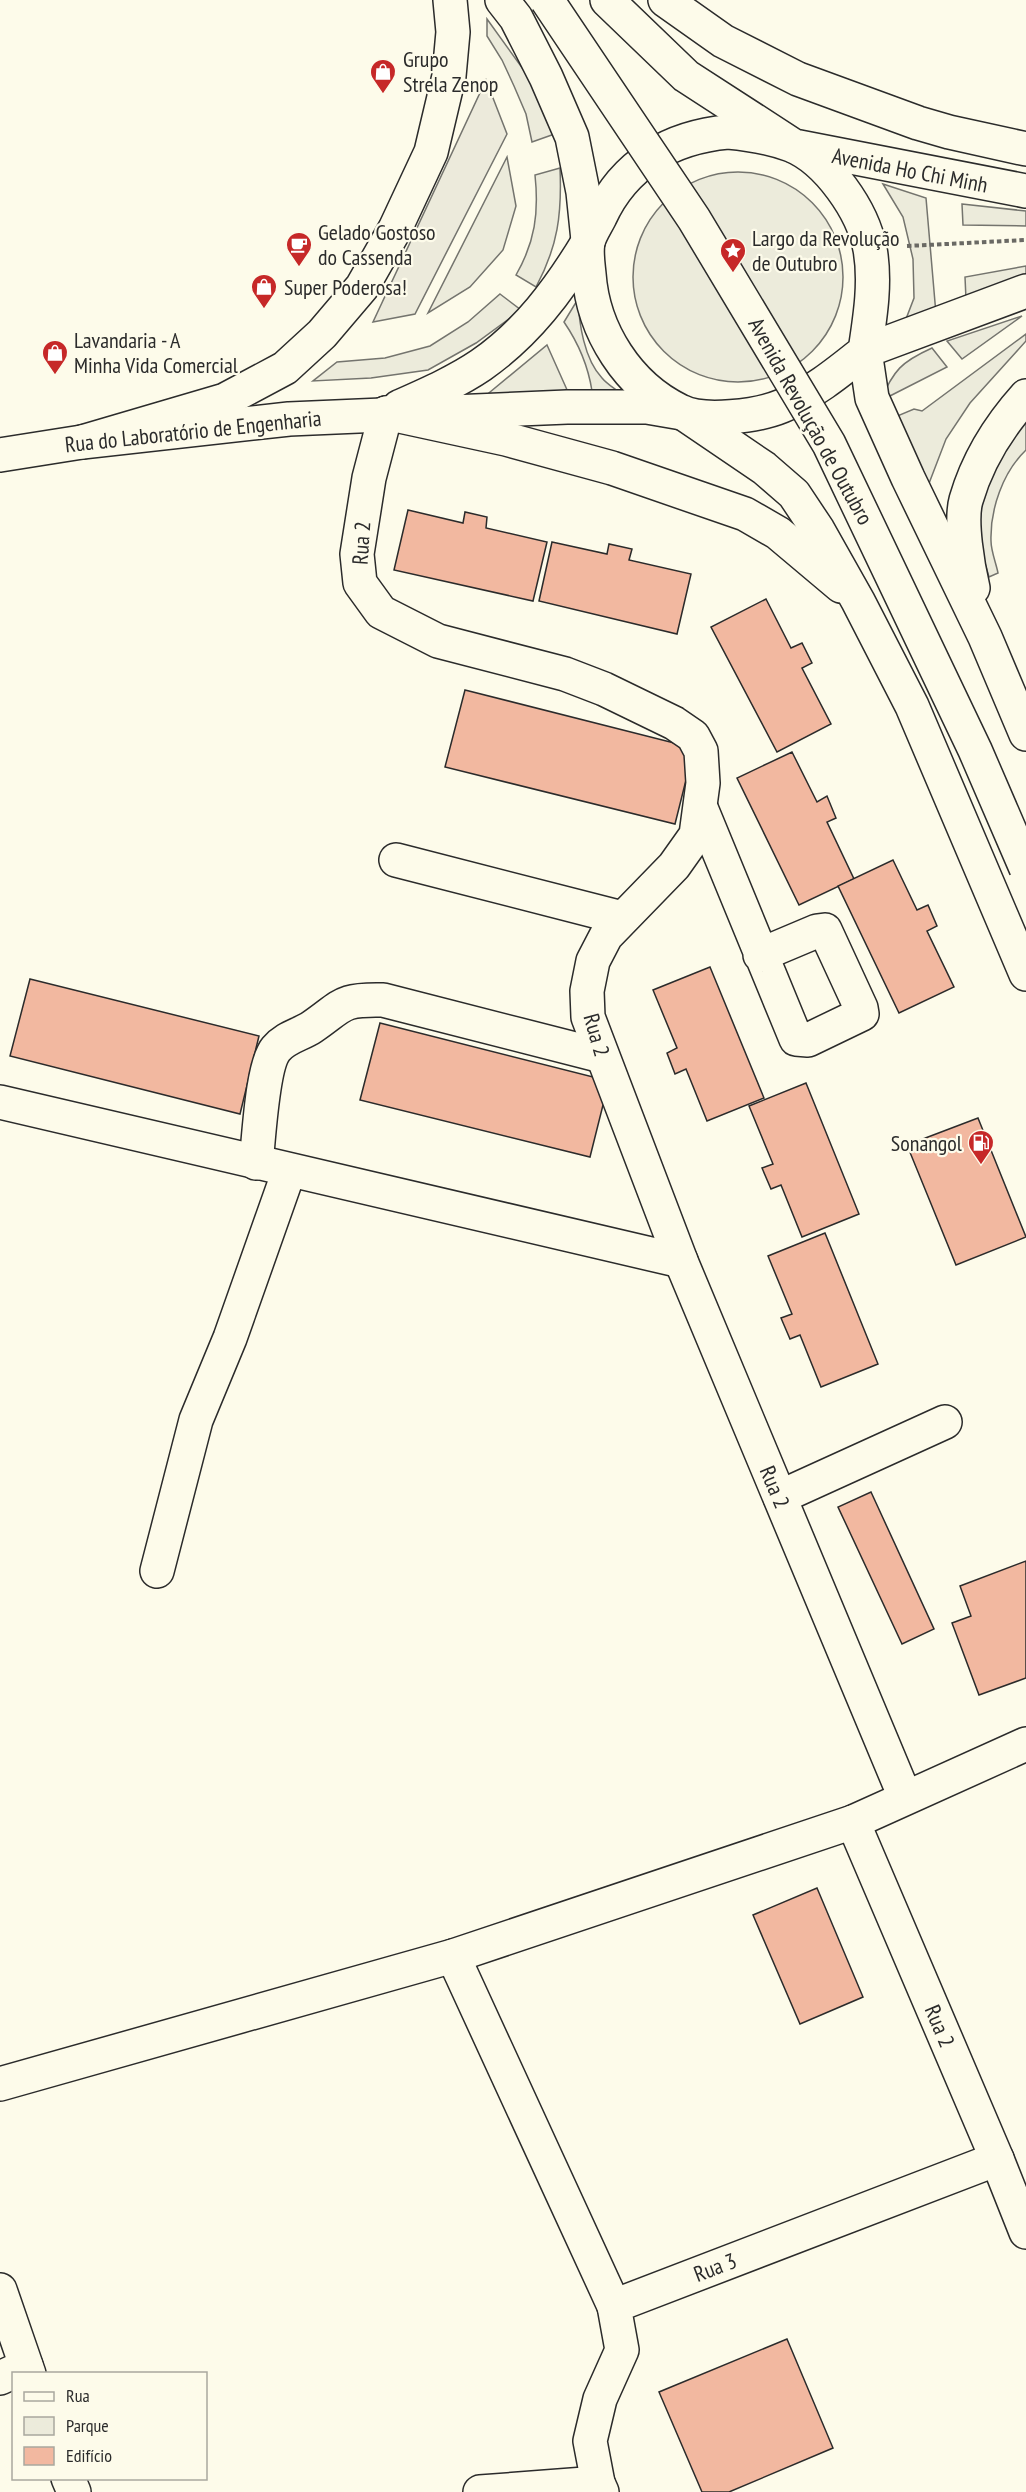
<svg xmlns="http://www.w3.org/2000/svg" width="1026" height="2492" font-family="'PT Sans Narrow',sans-serif">
	<style>
		.green { fill: #ecebdb; stroke: #74746e; stroke-width: 1.5 }
		.parking { fill: #eceadb; stroke: #74746e; stroke-width: 1.5 }
		.building { fill: #f2b8a0; stroke: #2b2b2b; stroke-width: 1.5 }
		.lines { fill: none; stroke-linecap: round; stroke-linejoin: round }
		.minor-casing { stroke: #2b2b2b; stroke-width: 36 }
		.major-casing { stroke: #2b2b2b; stroke-width: 36 }
		.path { stroke: #6a6964; stroke-width: 4; stroke-dasharray: 4.5 3; stroke-linecap: butt }
		.minor { stroke: #fdfbea; stroke-width: 33 }
		.major { stroke: #fdfbea; stroke-width: 33 }
		.major-bridge-casing { stroke: #2b2b2b; stroke-width: 36; stroke-linecap: butt }
		.major-bridge { stroke: #fdfbea; stroke-width: 33 }
		.labels { text-anchor: middle; stroke-width: 4.5; stroke-linejoin: round; paint-order: stroke }
		.poi-label { font-size: 22px; fill: #2b2b2b; stroke: #fdfbea; text-anchor: start }
		.street-label { font-size: 22px; fill: #2b2b2b; stroke: #fdfbea }
	</style>
	<rect width="100%" height="100%" fill="#fdfbea"/>
	<!-- green -->
	<g class="green">
		<polygon points="487,19 546,101 563,131 532,142 526,114 514,86 502,60 487,36"/>
		<polygon points="507,157 516,206 503,250 470,287 428,313"/>
		<path d="M560,168c2,46 -2,78 -24,119l-20,-12c19,-33 23,-62 19,-100z"/>
		<circle cx="738" cy="277" r="105"/>
		<polygon points="883,184 926,198 936,314 901,332 914,298 913,259 903,217"/>
		<polygon points="962,204 1026,211 1026,226 963,225"/>
		<polygon points="1026,266 1026,281 966,299 965,277"/>
		<polygon points="500,294 521,310 476,343 428,370 371,378 313,381 337,362 385,358 430,346 468,322"/>
		<path d="M578,299c1,24 6,60 24,79 5,6 12,10 18,15l-28,-2c-4,-26 -13,-47 -28,-69z"/>
		<polygon points="1022,316 962,359 947,341"/>
		<polygon points="1026,334 1026,341 970,403 946,439 928,486 890,419 914,409 922,411"/>
		<polygon points="547,345 568,392 484,397"/>
		<path d="M932,348l15,19 -67,34c14,-31 21,-39 52,-53z"/>
		<path d="M1026,417v33c-23,22 -36,59 -35,91 0,10 5,22 7,32l-9,4 -10,-34 -1,-34 26,-67z"/>
	</g>
	<!-- parking -->
	<polygon class="parking" points="486,80 507,134 415,314 373,322"/>
	<!-- building -->
	<g class="building">
		<polygon points="408,510 463,523 465,512 487,517 486,528 547,542 533,601 394,570"/>
		<polygon points="552,542 607,554 609,544 632,549 629,560 691,574 677,634 539,601"/>
		<polygon points="766,599 791,648 802,643 812,663 802,668 831,724 777,752 711,627"/>
		<polygon points="465,690 694,748 675,824 445,767"/>
		<polygon points="792,752 817,802 827,796 836,818 827,822 854,879 799,905 737,778"/>
		<polygon points="893,860 917,910 928,905 937,926 927,931 954,987 899,1013 838,886"/>
		<polygon points="710,967 764,1098 707,1121 686,1069 675,1074 667,1053 677,1048 653,990"/>
		<polygon points="30,979 259,1036 240,1114 10,1056"/>
		<polygon points="380,1023 609,1081 590,1157 360,1100"/>
		<polygon points="806,1083 859,1214 802,1237 781,1185 771,1189 762,1168 773,1164 749,1106"/>
		<polygon points="978,1118 1026,1237 956,1265 907,1145"/>
		<polygon points="825,1233 878,1364 821,1387 800,1335 790,1339 781,1318 792,1314 768,1256"/>
		<polygon points="871,1492 934,1629 902,1644 838,1507"/>
		<polygon points="1026,1561 1026,1678 979,1695 952,1623 971,1616 960,1586"/>
		<polygon points="817,1888 863,1997 800,2024 753,1915"/>
		<polygon points="787,2339 833,2448 729,2492 702,2492 659,2392"/>
	</g>
	<g class="lines">
		<defs>
			<g id="minor">
				<path d="M399,407c27,-12 57,-25 82,-42 46,-32 78,-75 107,-123"/>
				<polyline points="386,413 369,478 357,554 360,583 381,612 438,641 565,674 604,689 674,723 693,736 701,751 703,783 696,835 674,866 606,936 593,961 587,991 588,1017 681,1261 905,1797"/>
				<polyline points="0,455 82,442 289,419 567,407 647,407 682,413"/>
				<polyline points="701,808 796,1039 808,1040 862,1014 861,1008 825,930 817,931 760,955"/>
				<polyline points="396,860 622,918"/>
				<polyline points="0,1102 681,1261"/>
				<path d="M256,1163c3,-25 6,-97 20,-114 10,-12 24,-14 36,-22 32,-22 28,-28 71,-27l219,56"/>
				<polyline points="780,1497 945,1422"/>
				<polyline points="157,1571 196,1420 230,1338 289,1171"/>
				<polyline points="853,1822 997,2159 1026,2232"/>
				<polyline points="453,1956 614,2306"/>
				<polyline points="0,2084 453,1956 853,1822 1026,1744"/>
				<polyline points="0,2290 29,2374"/>
				<polyline points="0,2378 26,2366"/>
				<polyline points="68,2478 74,2492"/>
				<polyline points="480,2492 598,2483"/>
				<polyline points="602,2492 598,2483 590,2441 600,2399 622,2350 614,2306 997,2159"/>
			</g>
			<g id="major">
				<polyline points="502,0 516,18 546,77 572,137 583,192 588,240"/>
				<polyline points="607,0 686,76 794,146 1026,191"/>
				<polyline points="665,0 723,41 798,79 918,123 949,132 1026,149"/>
				<path d="M728,132c22,2 42,5 63,13 37,15 72,66 79,104 6,33 0,69 -5,102 -25,20 -53,43 -83,55 -24,10 -79,17 -102,5 -52,-25 -87,-80 -91,-137 -1,-10 -3,-22 -1,-32 2,-8 8,-17 12,-25 24,-53 71,-80 128,-85z"/>
				<polyline points="1026,291 865,351 872,398 908,478 985,637 1026,734"/>
				<polyline points="386,413 506,439 612,468 745,514 778,533 841,586"/>
				<polyline points="686,415 764,468 794,494 818,530 858,601 912,706 1026,974"/>
				<polyline points="82,442 225,400 285,368 322,334 362,287 395,229 431,152 449,76 453,32 450,0"/>
				<path d="M973,588c-5,-21 -13,-67 -7,-88 11,-38 33,-74 60,-104"/>
			</g>
		</defs>
		<!-- minor casing -->
		<use href="#minor" class="minor-casing"/>
		<!-- major casing -->
		<use href="#major" class="major-casing"/>
		<!-- path -->
		<polyline class="path" points="907,246 1026,240"/>
		<!-- minor -->
		<use href="#minor" class="minor"/>
		<!-- major -->
		<use href="#major" class="major"/>
		<defs>
			<polyline id="major-bridge" points="547,0 694,219 829,444 975,750 1026,868"/>
		</defs>
		<!-- major-bridge casing -->
		<use href="#major-bridge" class="major-bridge-casing"/>
		<!-- major-bridge -->
		<use href="#major-bridge" class="major-bridge"/>
	</g>
	<!-- icons -->
	<defs>
		<symbol id="shop-pin" viewBox="-11 -11 22 30"><path d="M0 17L-7.5 6A9.5 9.5 0 1 1 7.5 6Z" fill="#c62828" stroke="#fdfbea"/><path d="M-5-2.5h2.3a2.7 3.5 0 0 1 5.4 0H5L5.5 6h-11ZM-1.5-2.5h3a1.5 2.3 0 0 0-3 0Z" fill="#fff"/></symbol>
		<symbol id="cafe-pin" viewBox="-11 -11 22 30"><path d="M0 17L-7.5 6A9.5 9.5 0 1 1 7.5 6Z" fill="#c62828" stroke="#fdfbea"/><path d="M-5.5-4.5H6V0H3Q3 3.5 0 3.5H-2.5Q-5.5 3.5-5.5 0ZM3-3.2v2h1.7v-2ZM-6 4.5H4V6H-6Z" fill="#fff"/></symbol>
		<symbol id="sight-pin" viewBox="-11 -11 22 30"><path d="M0 17L-7.5 6A9.5 9.5 0 1 1 7.5 6Z" fill="#c62828" stroke="#fdfbea"/><path d="M0-6L1.8-2.2L6-1.7L2.9 1.2L3.7 5.4L0 3.3L-3.7 5.4L-2.9 1.2L-6-1.7L-1.8-2.2Z" fill="#fff"/></symbol>
		<symbol id="fuel-pin" viewBox="-11 -11 22 30"><path d="M0 17L-7.5 6A9.5 9.5 0 1 1 7.5 6Z" fill="#c62828" stroke="#fdfbea"/><path d="M-5.5-6h7V0h2V4h1.3V-2.5L3-4.5l.8-.8L6-3V5H2.5V1h-1V6h-7ZM-4.2-4.7v3.2H.2V-4.7Z" fill="#fff"/></symbol>
	</defs>
	<g fill-rule="evenodd">
		<use href="#shop-pin" x="368" y="57" width="30" height="40"/>
		<use href="#cafe-pin" x="284" y="230" width="30" height="40"/>
		<use href="#sight-pin" x="718" y="236" width="30" height="40"/>
		<use href="#shop-pin" x="249" y="272" width="30" height="40"/>
		<use href="#shop-pin" x="40" y="338" width="30" height="40"/>
		<use href="#fuel-pin" x="966" y="1128" width="30" height="40"/>
	</g>
	<g class="labels">
		<!-- poi labels -->
		<g class="poi-label">
			<text x="403" y="67">Grupo<tspan x="403" dy="25">Strela Zenop</tspan></text>
			<text x="318" y="240">Gelado Gostoso<tspan x="318" dy="25">do Cassenda</tspan></text>
			<text x="752" y="246">Largo da Revolução<tspan x="752" dy="25">de Outubro</tspan></text>
			<text x="284" y="295">Super Poderosa!</text>
			<text x="74" y="348">Lavandaria - A<tspan x="74" dy="25">Minha Vida Comercial</tspan></text>
			<text x="962" y="1151" text-anchor="end">Sonangol</text>
		</g>
		<!-- street labels -->
		<g class="street-label">
			<text transform="translate(910 170) rotate(11)" y="8">Avenida Ho Chi Minh</text>
			<text transform="translate(811 421) rotate(61)" y="8">Avenida Revolução de Outubro</text>
			<text transform="translate(193 431) rotate(-6)" y="8">Rua do Laboratório de Engenharia</text>
			<text transform="translate(361 543) rotate(-86)" y="8">Rua 2</text>
			<text transform="translate(597 1035) rotate(74)" y="8">Rua 2</text>
			<text transform="translate(775 1487) rotate(67)" y="8">Rua 2</text>
			<text transform="translate(940 2026) rotate(67)" y="8">Rua 2</text>
			<text transform="translate(715 2267) rotate(-21)" y="8">Rua 3</text>
		</g>
	</g>
	<!-- legend -->
	<rect x="12" y="2372" width="195" height="108" fill="#fdfbea" stroke="#a9a89e" stroke-width="1.5"/>
	<rect x="24" y="2392" width="30" height="9" fill="#fdfbea" stroke="#a9a89e" stroke-width="1.5"/>
	<text x="66" y="2402" font-size="18" fill="#2b2b2b">Rua</text>
	<rect x="24" y="2417" width="30" height="18" fill="#ecebdb" stroke="#a9a89e" stroke-width="1.5"/>
	<text x="66" y="2432" font-size="18" fill="#2b2b2b">Parque</text>
	<rect x="24" y="2447" width="30" height="18" fill="#f2b8a0" stroke="#a9a89e" stroke-width="1.5"/>
	<text x="66" y="2462" font-size="18" fill="#2b2b2b">Edifício</text>
</svg>
